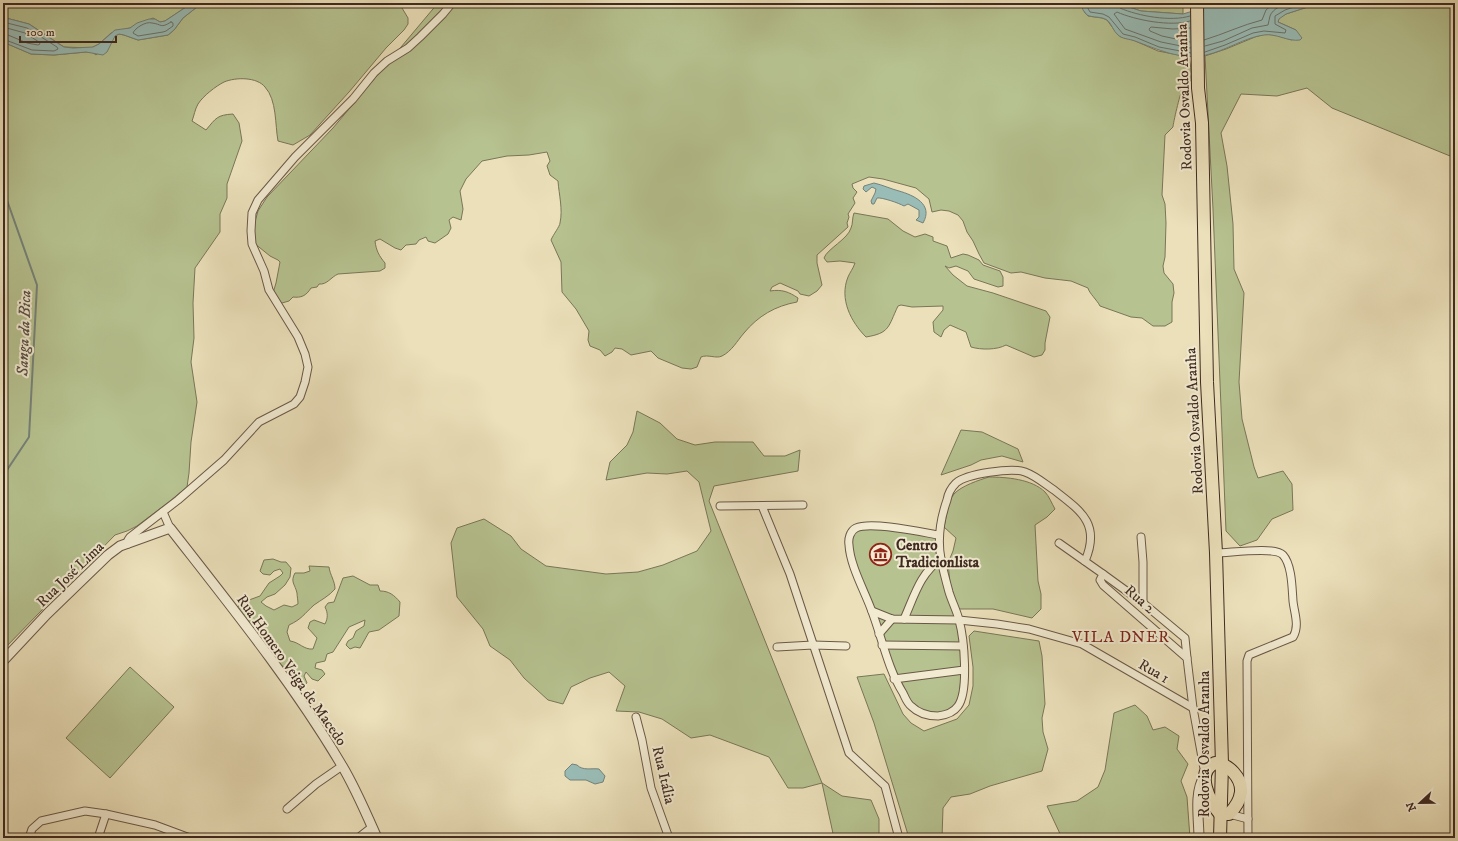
<svg xmlns="http://www.w3.org/2000/svg" width="1458" height="841" font-family="'IM FELL DW Pica',serif">
	<style>
		.green { fill: #b6c290; stroke: #7a7658 }
		.water { fill: #99bcb6; stroke: #75827a }
		.lines { fill: none; stroke-linecap: round; stroke-linejoin: round }
		.shore { stroke: #6c736c; stroke-width: 1 }
		.stream { stroke: #75827a; stroke-width: 2 }
		.minor-casing { stroke: #6a5847; stroke-width: 9 }
		.tertiary-casing { stroke: #6a5847; stroke-width: 11 }
		.trunk-casing { stroke: #3f2a21; stroke-width: 14 }
		.minor { stroke: #f2ebd2; stroke-width: 7 }
		.tertiary { stroke: #f2ebd2; stroke-width: 9 }
		.trunk { stroke: #ebe0ba; stroke-width: 12 }
		.labels { text-anchor: middle; stroke-width: 4; stroke-linejoin: round; paint-order: stroke }
		.street-label { font-size: 15px; fill: #3f2a21; stroke: #f2ebd2 }
		.poi-label { font-size: 15px; font-weight: bold; fill: #3f2a21; stroke: #f2ebd2; text-anchor: start }
		.water-label { font-size: 16px; font-style: italic; fill: #564e46; stroke: #f2ebd2 }
		.neighbourhood-label { font-size: 16px; letter-spacing: 1px; fill: #7a1f14; stroke: #f2ebd2 }
	</style>
	<rect width="100%" height="100%" fill="#ebe0ba"/>
	<filter id="stains"><feTurbulence type="fractalNoise" baseFrequency=".005" numOctaves="4"/><feColorMatrix values="0 0 0 0 .2 0 0 0 0 .09 0 0 0 0 .02 0 0 0 .5 -.17"/></filter>
	<radialGradient id="worn" r=".72"><stop offset=".6" stop-color="#630" stop-opacity="0"/><stop offset="1" stop-color="#630" stop-opacity=".3"/></radialGradient>
	<!-- green -->
	<g class="green">
		<polygon points="3,3 192,3 165,21 160,22 153,18 130,28 111,33 99,44 91,48 64,47 29,24 6,18 3,9"/>
		<path d="M202,3h217l-9,4 -5,-2 -3,3 6,10v6l-4,6 -18,18 -37,44 -39,43 -17,10 -15,-4c-3,-16 -1,-41 -13,-54 -8,-10 -29,-10 -41,-5 -8,4 -21,14 -26,22 -3,5 -4,12 -6,17l14,9c10,-12 11,-15 27,-16l6,9 3,18 -15,43v14l-7,16v18l-25,36 -2,35 1,35 -3,24 6,40 -6,40 -2,31 -2,14 -17,14 -33,25 -10,5 -12,4 -112,115v-608l28,12 23,1 32,-3h6l4,3 16,-14 3,-5 4,-2 5,1 14,5 30,-5 6,-5 9,-12z"/>
		<path d="M438,3h643l4,10 3,3 14,2 5,2 11,15 3,2 12,3 25,11 31,6c1,6 3,15 2,22 -1,5 -6,8 -9,12 -2,2 -9,33 -9,36l-8,8 -3,60 3,9 1,19 -1,34 -2,9 1,7 9,11 1,9 -2,9v20l-7,4h-12l-11,-8 -11,-1 -31,-11c-3,-6 -11,-13 -12,-18l-17,-7 -26,-3 -24,-6 -10,1 -27,-10 -5,-9 -6,-13 -6,-9 -4,-11 -5,-6 -9,-4 -8,-1 -9,2 -3,-13 -13,-11 -33,-9 -14,-2 -17,7 1,4 4,4 -4,6 2,5 -7,11 1,3 -2,6 1,4 -31,28v8l5,22 -5,6 -8,5 -9,-2 -2,-3 -18,-8 -8,4 -2,4c12,-2 19,1 28,7l-1,4c-22,4 -39,14 -53,31 -7,8 -12,18 -22,23 -6,3 -14,-2 -21,1l-4,10 -6,2 -9,-1 -24,-10 -7,-7 -20,4 -9,-6 -7,-1 -3,4 -7,4 -5,-6 -10,-4 -2,-6 1,-9 -13,-22 -14,-17 -1,-30 -10,-22c2,-5 9,-14 9,-17 3,-14 -1,-28 -2,-42l-8,-6 -3,-9 3,-5 -3,-9 -18,3 -22,1 -25,5 -16,18 -6,12 3,18 -2,11 -8,-3 -4,3 2,8 -3,6 -13,9 -7,-2 -2,-4 -7,3 -3,4 -10,1 -5,5 -6,-2 -15,-9 -5,2c1,9 4,15 10,22v5l-5,3 -42,3c-7,3 -11,11 -19,10l-2,3 -6,1c-5,8 -10,10 -18,9l-4,4 -7,2 -4,-2 -5,-8 3,-10 4,-21 -2,-2 -8,-4 -16,-13 -1,-14 5,-18 9,-14 66,-69z"/>
		<polygon points="1117,3 1183,3 1183,14 1141,11"/>
		<polygon points="1320,3 1455,3 1455,158 1332,108 1307,88 1277,96 1241,94 1221,133 1227,166 1233,224 1234,269 1244,293 1239,382 1242,419 1254,467 1258,478 1283,471 1292,484 1293,510 1272,519 1257,540 1240,546 1226,531 1213,209 1205,56 1226,49 1255,37 1265,34 1275,35 1292,40 1296,30 1278,22 1279,18 1286,14"/>
		<path d="M854,213l34,6 15,12 12,6 10,-3 8,3v4l14,5 4,12 12,-4 5,1 11,5 4,5 17,6 3,6v9l-5,1 -24,-8 -6,-8 -12,-5 -7,2 -4,-2 8,9 14,11 26,7 53,18 4,6 -5,26v7l-3,5 -8,2 -28,-12c-9,5 -25,5 -35,2l-5,-15 -16,-7 -6,5 -3,7 -7,-5 -1,-10 10,-12v-4l-31,1 -11,-2 -3,1c-10,21 -8,27 -32,31 -15,-15 -27,-38 -18,-60 2,-5 5,-8 7,-14l-15,-2 -13,1 -3,-4c3,-9 24,-19 27,-30 2,-4 1,-10 3,-15z"/>
		<polygon points="637,411 660,423 677,439 695,445 715,442 753,442 764,456 785,456 800,450 798,471 714,486 709,501 822,783 842,796 871,800 879,819 879,838 834,838 822,783 803,788 788,788 769,757 710,735 691,738 662,719 639,712 616,711 625,686 609,672 590,678 571,687 563,704 548,700 524,678 510,660 490,646 483,629 457,597 451,543 457,528 484,519 511,536 521,549 546,566 606,574 638,572 663,565 697,551 711,531 699,482 687,471 667,474 647,473 606,480 610,462 627,445 633,432"/>
		<polygon points="961,430 982,432 1018,449 1023,462 1002,456 981,460 971,465 941,475"/>
		<path d="M989,477c17,0 43,2 56,15 4,4 7,12 10,17l-8,8 -12,8 3,56 3,13v15l-9,9 -39,-9h-35l-8,-26 -2,-20 5,-12 3,-13 -12,-11c2,-9 4,-26 10,-33 7,-8 25,-14 35,-17z"/>
		<polygon points="868,526 938,535 963,646 959,705 939,716 910,706 894,679 852,561 850,534"/>
		<path d="M273,559l8,3h5l5,6 -1,9 -5,8 -10,9 -8,3 -6,5 5,4 8,4 10,-5 8,2 6,-3c0,-4 -1,-8 -1,-11 -2,-9 -7,-11 -2,-20h9l6,-2 -1,-5 20,1c1,8 6,14 6,22 -6,7 -14,11 -21,16 -10,9 -12,14 -25,20l-2,7 3,9c9,1 14,9 23,8l4,-11 -9,-10 2,-6 4,-2 11,4c3,-6 3,-11 0,-17l3,-4 6,-1 9,-24 10,-2 17,9h8l2,6c9,0 14,4 20,11l-1,14 -20,14 -10,2 -9,16 -5,-1 -5,2 -4,-4 2,-4 5,-3 3,-7 8,-5 1,-6 -16,7 -16,25 -6,2 -2,7 -9,2 -1,5 7,2 3,4 -7,7 -6,-2 -6,-7 -2,4 3,7 -3,2c-10,-4 -14,-15 -23,-20l-44,-58 12,-7 11,-4 9,-13 11,-7 3,-3 -3,-4 -6,2 -4,4 -7,-1 -3,-3 4,-11z"/>
		<polygon points="974,631 1039,641 1042,656 1045,704 1042,718 1043,732 1048,749 1042,771 990,786 970,794 951,797 943,808 942,838 909,838 874,723 857,677 884,674 903,714 911,723 924,731 957,719 969,705 973,686 973,667 969,636"/>
		<polygon points="130,667 174,707 110,778 66,738"/>
		<polygon points="1135,705 1147,716 1153,730 1165,727 1179,736 1177,749 1188,764 1181,781 1187,797 1190,838 1062,838 1047,806 1077,801 1098,787 1105,770 1114,713"/>
	</g>
	<!-- water -->
	<g class="water">
		<polygon points="192,3 202,3 183,18 174,30 168,35 138,40 124,35 119,34 115,36 107,52 103,55 86,52 54,55 31,54 3,42 3,18 6,18 29,24 59,44 64,47 73,48 93,47 99,44 115,30 130,28 137,23 149,19 155,19 160,22 165,21"/>
		<path d="M1081,3h36l24,8 42,3 36,-11h101l-34,11 -7,5 -1,3 18,8 6,8 -2,2c-12,2 -24,-7 -36,-5 -18,2 -39,16 -58,20 -24,6 -49,-6 -71,-14 -5,-2 -13,-2 -17,-6 -5,-4 -6,-11 -11,-15 -6,-4 -14,-2 -20,-5l-4,-5z"/>
		<path d="M874,183c9,2 17,6 25,8 14,4 35,13 24,32l-7,-3 3,-3v-7l-11,-6 -4,2c-5,-3 -23,-9 -27,-8l-3,6h-2l-1,-3 4,-8 1,-4 -4,-2 -6,5 -3,-3 1,-3z"/>
		<path d="M572,764l5,1c6,6 14,3 22,4l6,7 -2,6 -8,2 -9,-4h-16l-5,-4v-5z"/>
	</g>
	<g class="lines">
		<!-- shore -->
		<g class="shore">
			<polyline points="1085,3 1090,12 1103,14 1109,17 1123,34 1135,37 1159,47 1191,53"/>
			<path d="M1118,3l2,5c18,8 51,14 70,8"/>
			<path d="M1190,21c-19,6 -55,-1 -73,-9l-3,2 11,15 36,13 30,6"/>
			<polyline points="3,22 27,28 57,47 58,49 54,51 32,50 3,39"/>
			<path d="M171,22l2,1v3l-7,5 -3,1 -25,4 -5,-3c2,-5 13,-12 19,-10 10,1 8,6 19,-1z"/>
			<polyline points="3,27 25,33 39,42 40,44 38,45 27,43 8,35 3,34"/>
			<polyline points="1190,28 1173,29 1151,27 1149,29 1150,31 1162,36 1190,42"/>
			<path d="M1204,40c20,-6 38,-15 58,-20l4,-10 8,-7"/>
			<path d="M1205,46l18,-5 29,-13 16,-3c1,-3 1,-6 2,-9 3,-8 13,-11 20,-13"/>
			<polyline points="1205,52 1225,45 1253,33 1264,31 1285,33 1286,30 1275,24 1275,16 1285,10 1306,3"/>
		</g>
		<!-- stream -->
		<polyline class="stream" points="3,189 37,285 29,437 3,476"/>
		<defs>
			<g id="minor">
				<polyline points="720,506 803,505"/>
				<polyline points="762,506 790,574 849,753 885,786 899,838"/>
				<polyline points="163,512 170,528"/>
				<path d="M938,535c-17,-3 -67,-14 -82,-7 -6,3 -8,11 -7,17 1,20 15,45 22,64 11,28 16,58 32,84 2,4 4,10 8,13 7,7 17,10 27,10 8,-1 16,-4 20,-10 11,-15 6,-68 1,-86 -2,-9 -7,-18 -10,-28 -3,-11 -6,-22 -8,-33 -4,-21 -1,-39 6,-59 1,-6 5,-13 9,-17 10,-9 56,-16 69,-11 11,4 20,12 29,18 27,21 47,34 31,71"/>
				<polyline points="1141,537 1143,562 1143,603"/>
				<polyline points="1059,543 1103,574 1100,580 1103,585 1187,658 1193,708 1205,774"/>
				<polyline points="128,544 128,540 130,537 178,500 224,460 259,422 294,404 300,397 305,382 308,367 305,354 298,337 269,290 264,271 252,244 251,231 252,213 258,200 295,157 353,99 374,73 387,61 408,48 420,37 443,14 452,3"/>
				<path d="M1216,553c14,0 59,-7 67,2 9,10 9,33 10,46 1,11 7,25 0,36l-44,18 -2,6 1,177"/>
				<polyline points="1103,574 1143,603 1185,638 1187,658"/>
				<polyline points="872,611 892,619 959,620 997,624 1029,629 1082,644 1193,708"/>
				<path d="M904,619c10,-22 16,-46 37,-60"/>
				<polyline points="879,634 892,619"/>
				<polyline points="882,645 963,646"/>
				<polyline points="777,647 813,645 846,646"/>
				<polyline points="894,679 964,670"/>
				<polyline points="636,717 642,740 651,788 669,838"/>
				<polyline points="287,809 316,784 342,766"/>
				<polyline points="1229,814 1248,819"/>
				<polyline points="29,838 32,829 41,821 85,811 106,814 155,825 190,838"/>
				<polyline points="98,838 106,814"/>
				<polyline points="358,838 372,827"/>
			</g>
			<g id="tertiary">
				<path d="M3,661l44,-47 61,-59 12,-9 50,-18c60,77 121,152 171,236 14,23 25,49 36,74"/>
				<path d="M1199,838c0,-18 -5,-46 5,-61"/>
			</g>
			<g id="trunk">
				<polyline points="1197,3 1198,88 1202,123 1207,382 1216,553 1222,764 1220,838"/>
				<path d="M1215,763c14,1 27,15 26,29 -1,9 -6,16 -12,22h-9c-10,-12 -26,-42 -5,-51z"/>
			</g>
		</defs>
		<!-- minor casing -->
		<use href="#minor" class="minor-casing"/>
		<!-- tertiary casing -->
		<use href="#tertiary" class="tertiary-casing"/>
		<!-- trunk casing -->
		<use href="#trunk" class="trunk-casing"/>
		<!-- minor -->
		<use href="#minor" class="minor"/>
		<!-- tertiary -->
		<use href="#tertiary" class="tertiary"/>
		<!-- trunk -->
		<use href="#trunk" class="trunk"/>
	</g>
	<!-- icons -->
	<defs>
		<symbol id="museum-ring" viewBox="-11 -11 22 22"><circle r="9.5" fill="#f2ebd2" stroke="#8f2418" stroke-width="1.5"/><path d="M0-6L6-3V-2H-6V-3ZM-5-1h2V3h-2ZM-1-1h2V3h-2ZM3-1h2V3H3ZM-6 4H6V6H-6Z" fill="#8f2418"/></symbol>
	</defs>
	<g fill-rule="evenodd">
		<use href="#museum-ring" x="868" y="542" width="25" height="25"/>
	</g>
	<g class="labels">
		<!-- street labels -->
		<g class="street-label">
			<text transform="translate(1184 97) rotate(-92)" y="5">Rodovia Osvaldo Aranha</text>
			<text transform="translate(1194 421) rotate(-93)" y="5">Rodovia Osvaldo Aranha</text>
			<text transform="translate(70 574) rotate(-44)" y="5">Rua José Lima</text>
			<text transform="translate(1140 599) rotate(41)" y="5">Rua 2</text>
			<text transform="translate(292 670) rotate(55)" y="5">Rua Homero Veiga de Macedo</text>
			<text transform="translate(1154 671) rotate(30)" y="5">Rua 1</text>
			<text transform="translate(1204 744) rotate(-90)" y="5">Rodovia Osvaldo Aranha</text>
			<text transform="translate(664 775) rotate(77)" y="5">Rua Itália</text>
		</g>
		<!-- poi labels -->
		<g class="poi-label">
			<text x="896" y="550">Centro<tspan x="896" dy="17">Tradicionlista</tspan></text>
		</g>
		<!-- water labels -->
		<g class="water-label">
			<text transform="translate(23 333) rotate(-88)" y="6">Sanga da Bica</text>
		</g>
		<!-- neighbourhood labels -->
		<g class="neighbourhood-label">
			<text x="1121" y="642">VILA DNER</text>
		</g>
	</g>
	<!-- margin -->
	<rect width="1458" height="841" fill="none" stroke="#ebe0ba" stroke-width="16"/>
	<rect x="4" y="4" width="1450" height="833" fill="none" stroke="#3f2a21" stroke-width="2"/>
	<rect x="8" y="8" width="1442" height="825" fill="none" stroke="#3f2a21"/>
	<!-- north arrow -->
	<g transform="translate(1420 803) rotate(248)" stroke="#f2ebd2" stroke-width="3" paint-order="stroke">
	<path d="M0-3L7 15L0 10L-7 15Z" fill="#3f2a21"/>
	<text y="-6" font-size="11" font-weight="bold" text-anchor="middle" fill="#3f2a21">N</text>
	</g>
	<!-- scale -->
	<path d="M20 36v6h96v-6" fill="none" stroke="#3f2a21" stroke-width="2"/>
	<text x="26" y="36" font-size="12" fill="#3f2a21" stroke="#f2ebd2" stroke-width="3" paint-order="stroke">100 m</text>
	<rect width="100%" height="100%" filter="url(#stains)"/>
	<rect width="100%" height="100%" fill="url(#worn)"/>
</svg>
